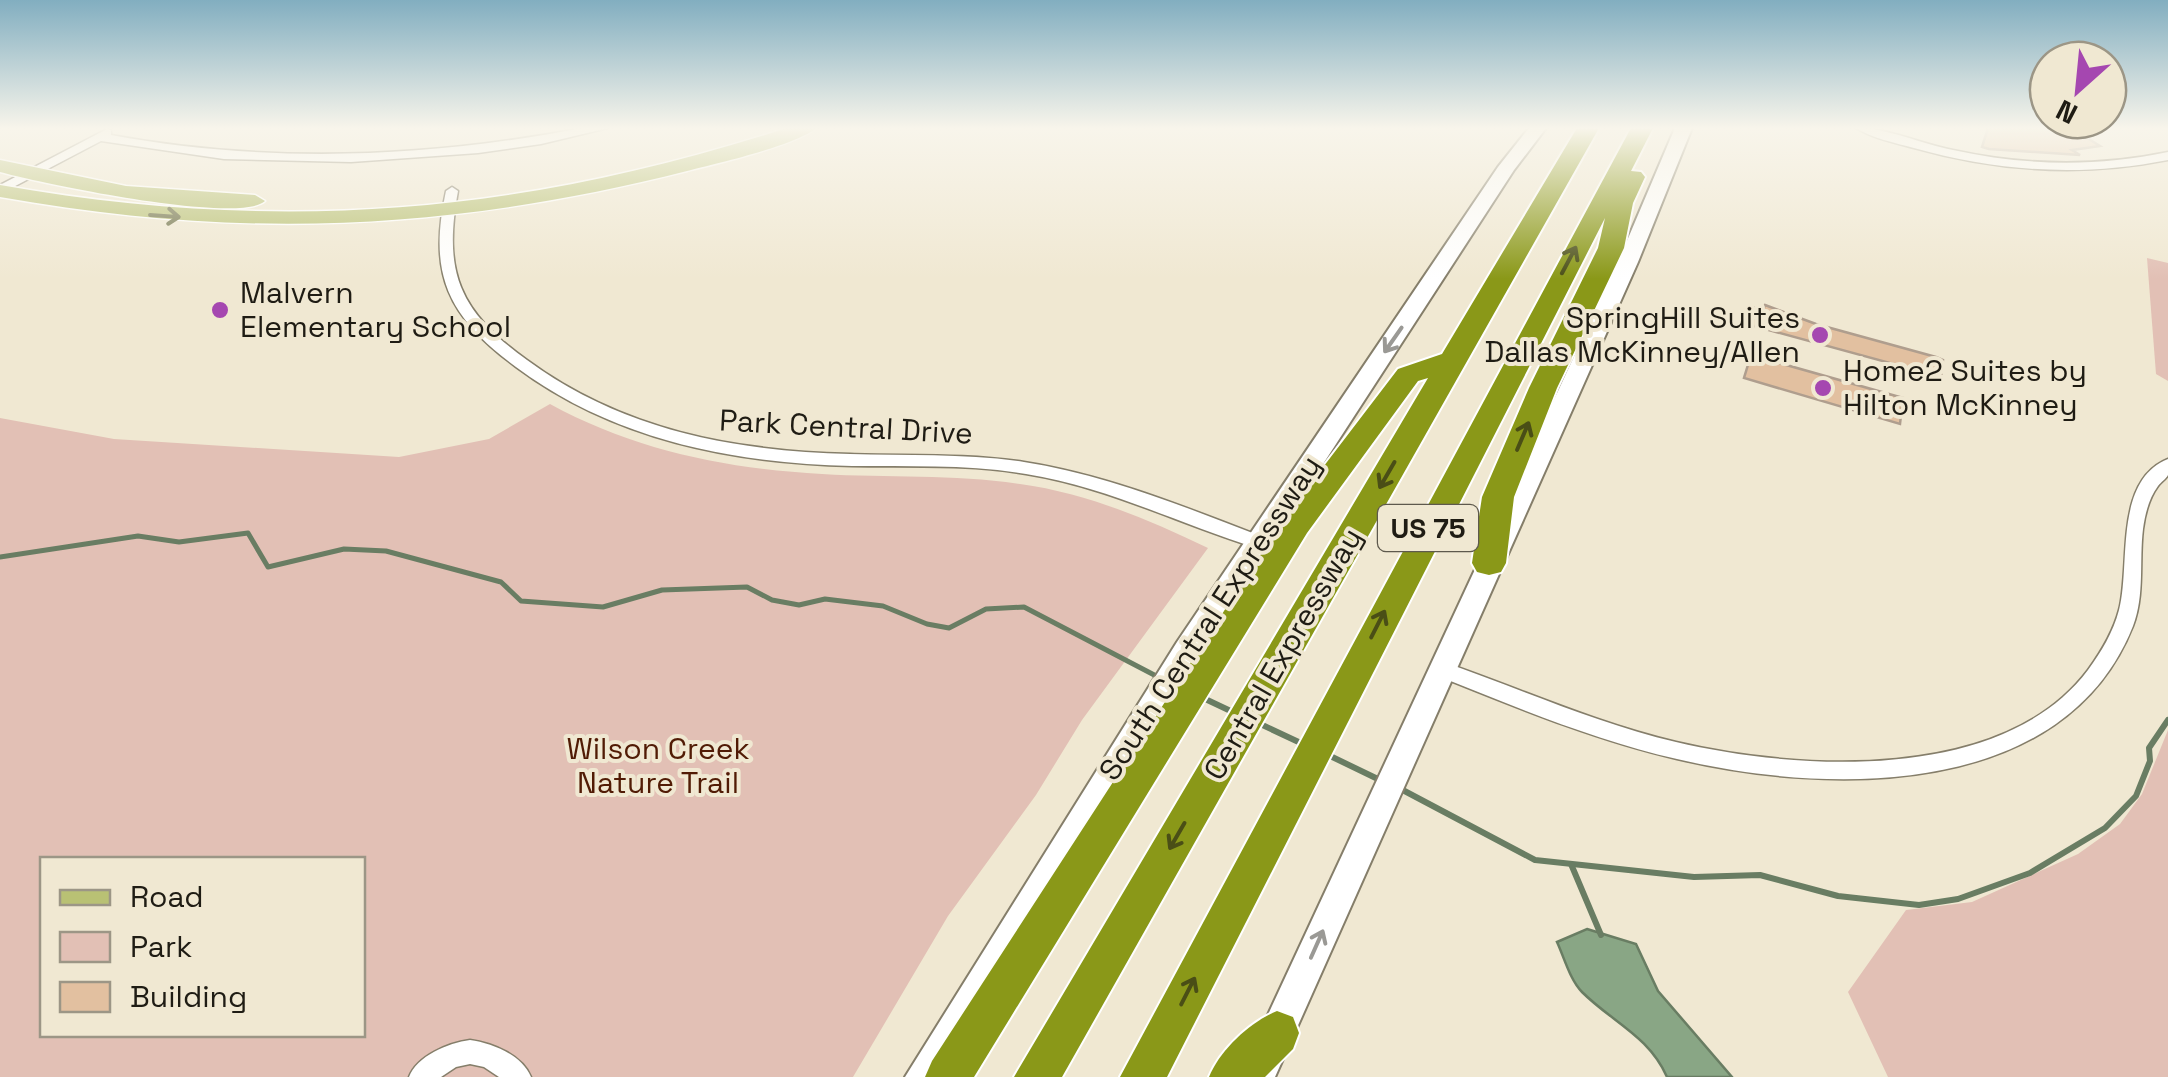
<svg xmlns="http://www.w3.org/2000/svg" width="2168" height="1077" font-family="'Space Grotesk',sans-serif">
	<style>
		.green { fill: #e2c0b5; fill-rule: evenodd }
		.water { fill: #89a685; stroke: #697d63; stroke-width: 2.5 }
		.lines { fill: none; stroke-linecap: round; stroke-linejoin: round }
		.stream-far1 { stroke: #697d63; stroke-width: 5 }
		.stream { stroke: #697d63; stroke-width: 6 }
		.building { fill: #e2c0a0; stroke: #af9e8e; stroke-width: 2.5 }
		.street-casing { stroke: #857e6a; stroke-width: 3 }
		.secondary-casing { stroke: #857e6a; stroke-width: 4 }
		.primary-casing { stroke: #fff; stroke-width: 3 }
		.highway-casing { stroke: #fff; stroke-width: 4 }
		.street { fill: #fff; fill-rule: evenodd }
		.secondary { fill: #fff; fill-rule: evenodd }
		.primary { fill: #b9c174; fill-rule: evenodd }
		.highway { fill: #8a9818; fill-rule: evenodd }
		.oneway { stroke: #6c6e44 }
		.oneway2 { stroke: #4a4e16 }
		.oneway3 { stroke: #9a9995 }
		.poi-dot { fill: #a547b0; stroke: #f0e8d2; stroke-width: 4 }
		.labels { text-anchor: middle; stroke-width: 8; stroke-linejoin: round; paint-order: stroke }
		.shield { fill: #f0e8d2; stroke: #5e594d; stroke-width: 2.5 }
		.shield-label { font-size: 28px; font-weight: bold; fill: #1f1c14 }
		.poi-label { font-size: 30px; fill: #1f1c14; stroke: #f0e8d2; text-anchor: start }
		.street-label { font-size: 30px; fill: #1f1c14; stroke: #f0e8d2 }
		.park-label { font-size: 30px; fill: #511b05; stroke: #f0e8d2 }
	</style>
	<rect width="100%" height="100%" fill="#f0e8d2"/>
	<!-- green -->
	<g class="green">
		<polygon points="2147,258 2168,263 2168,381 2156,374"/>
		<path d="M550,404c84,46 177,65 272,70 66,4 133,0 198,10 66,9 128,35 188,64l-126,172 -46,75 -88,121 -95,161h-853v-659l114,21 285,18 90,-18zM42,860h320v174h-320z"/>
		<polygon points="2168,730 2168,1077 1888,1077 1848,992 1906,910 1972,902 2078,854 2120,824 2142,794"/>
	</g>
	<!-- water -->
	<path class="water" d="M1587,929l49,15 22,47 74,86h-65c-18,-41 -55,-55 -85,-85 -12,-12 -18,-35 -25,-50z"/>
	<g class="lines">
		<!-- stream-far1 -->
		<polyline class="stream-far1" points="0,557 138,536 179,542 248,533 268,567 344,549 386,551 501,582 521,601 603,607 662,590 747,587 772,600 799,605 825,599 883,606 927,624 949,628 986,609 1024,607 1160,678"/>
		<!-- stream -->
		<g class="stream">
			<polyline points="1201,697 1237,714"/>
			<polyline points="1256,722 1305,745"/>
			<polyline points="1324,753 1382,781"/>
			<polyline points="1397,787 1535,860 1694,877 1760,875 1838,896 1919,905 1958,899 2030,873 2105,828 2136,796 2150,761 2149,748 2168,720"/>
			<polyline points="1571,864 1601,935"/>
		</g>
	</g>
	<!-- building -->
	<g class="building">
		<polygon points="1988,128 2071,128 2100,146 2072,150 2080,155 1989,149 1982,147"/>
		<polygon points="1765,305 1816,324 1936,357 1943,360 1941,377 1743,323 1749,306 1763,310"/>
		<polygon points="1751,355 1903,398 1900,424 1744,378"/>
	</g>
	<g class="lines">
		<defs>
			<g id="street">
				<path d="M582,128h26l-67,16 -63,9 -127,9 -127,-3 -123,-18 -101,53v-9l107,-56 4,1v5c158,29 315,23 471,-7z"/>
				<path d="M1856,128c33,0 65,16 97,22 73,16 143,17 215,2v8c-86,17 -169,12 -254,-12 -19,-5 -42,-10 -58,-20z"/>
				<path d="M452,187l6,4c-15,82 1,120 69,169 95,70 206,91 323,94 58,2 116,-1 174,8 83,13 161,45 239,75l3,5 -9,6c-78,-24 -149,-61 -231,-74 -57,-10 -116,-7 -174,-8 -120,-3 -238,-26 -336,-99 -69,-51 -88,-93 -70,-176z"/>
				<path d="M2168,459c0,5 0,11 0,16 -2,4 -7,7 -10,11 -9,12 -13,28 -15,43 -4,32 2,66 -10,97 -69,174 -304,169 -456,133 -83,-19 -164,-53 -244,-85l-3,-5 3,-5 7,-3c79,27 155,62 236,81 123,29 327,41 412,-72 13,-18 25,-37 31,-60 12,-44 -6,-129 49,-151z"/>
				<path d="M470,1040c22,3 52,15 61,37h-32l-15,-10 -14,-3 -14,3 -15,10h-32c8,-21 39,-34 61,-37z"/>
			</g>
			<g id="secondary">
				<polygon points="1529,128 1546,128 1514,170 1197,658 943,1077 905,1077 1177,642 1498,167"/>
				<polygon points="1675,128 1692,128 1638,262 1275,1077 1239,1077 1618,262"/>
			</g>
			<g id="primary">
				<path d="M787,128h29c-19,17 -100,36 -129,43 -238,60 -445,69 -687,26v-12c278,49 519,30 787,-57z"/>
				<path d="M0,160l126,26 129,9 10,6c-26,24 -225,-18 -265,-29z"/>
			</g>
			<g id="highway">
				<polygon points="1577,128 1599,128 1062,1077 1014,1077 1428,378 1418,381 1307,533 974,1077 925,1077 932,1061 1285,517 1398,369 1442,354"/>
				<polygon points="1631,128 1653,128 1631,171 1641,172 1645,177 1633,203 1624,248 1557,388 1514,497 1506,563 1501,572 1489,575 1477,572 1472,563 1482,497 1529,388 1598,248 1605,218 1167,1077 1120,1077"/>
				<path d="M1277,1011l16,6 6,16 -6,16 -28,28h-56c11,-27 41,-55 68,-66z"/>
			</g>
		</defs>
		<!-- street casing -->
		<use href="#street" class="street-casing"/>
		<!-- secondary casing -->
		<use href="#secondary" class="secondary-casing"/>
		<!-- primary casing -->
		<use href="#primary" class="primary-casing"/>
		<!-- highway casing -->
		<use href="#highway" class="highway-casing"/>
		<!-- street -->
		<use href="#street" class="street"/>
		<!-- secondary -->
		<use href="#secondary" class="secondary"/>
		<!-- primary -->
		<use href="#primary" class="primary"/>
		<!-- highway -->
		<use href="#highway" class="highway"/>
	</g>
	<!-- one-way arrows -->
	<defs><path id="oneway-shaft" d="M-6 0H5M1.5-3L5.5 0L1.5 3" fill="none" stroke-width="1.6" stroke-linecap="round" stroke-linejoin="round" transform="scale(2.5)"/></defs>
	<use class="oneway" href="#oneway-shaft" transform="translate(165 216) rotate(4)"/>
	<g class="oneway2">
		<use href="#oneway-shaft" transform="translate(1569 260) rotate(-62)"/>
		<use href="#oneway-shaft" transform="translate(1523 436) rotate(-67)"/>
		<use href="#oneway-shaft" transform="translate(1387 475) rotate(120)"/>
		<use href="#oneway-shaft" transform="translate(1378 624) rotate(-63)"/>
		<use href="#oneway-shaft" transform="translate(1177 836) rotate(120)"/>
		<use href="#oneway-shaft" transform="translate(1188 991) rotate(-63)"/>
	</g>
	<g class="oneway3">
		<use href="#oneway-shaft" transform="translate(1393 340) rotate(125)"/>
		<use href="#oneway-shaft" transform="translate(1317 944) rotate(-66)"/>
	</g>
	<!-- sky -->
	<linearGradient id="sky" x2="0" y2="1"><stop stop-color="#82aec0"/><stop offset="0.46" stop-color="#f8f5eb"/><stop offset="1" stop-color="#f8f5eb" stop-opacity="0"/></linearGradient>
	<rect width="2168" height="279" fill="url(#sky)"/>
	<!-- markers -->
	<g class="poi-dot">
		<circle cx="220" cy="310" r="10"/>
		<circle cx="1820" cy="335" r="10"/>
		<circle cx="1823" cy="388" r="10"/>
	</g>
	<g class="labels">
		<!-- shield labels -->
		<rect class="shield" x="1378" y="505" width="100" height="46" rx="8"/>
		<g class="shield-label">
			<text x="1428" y="538">US 75</text>
		</g>
		<!-- poi labels -->
		<g class="poi-label">
			<text x="240" y="303">Malvern<tspan x="240" dy="34">Elementary School</tspan></text>
			<text x="1800" y="328" text-anchor="end">SpringHill Suites<tspan x="1800" dy="34">Dallas McKinney/Allen</tspan></text>
			<text x="1843" y="381">Home2 Suites by<tspan x="1843" dy="34">Hilton McKinney</tspan></text>
		</g>
		<!-- street labels -->
		<g class="street-label">
			<text transform="translate(846 427) rotate(3)" y="10">Park Central Drive</text>
			<text transform="translate(1210 618) rotate(-57)" y="10">South Central Expressway</text>
			<text transform="translate(1283 654) rotate(-60)" y="10">Central Expressway</text>
		</g>
		<!-- park labels -->
		<g class="park-label">
			<text x="658" y="759">Wilson Creek<tspan x="658" dy="34">Nature Trail</tspan></text>
		</g>
	</g>
	<!-- legend -->
	<rect x="40" y="857" width="325" height="180" fill="#f0e8d2" stroke="#9c9686" stroke-width="2.5"/>
	<rect x="60" y="890" width="50" height="15" fill="#b9c174" stroke="#9c9686" stroke-width="2.5"/>
	<text x="130" y="907" font-size="30" fill="#1f1c14">Road</text>
	<rect x="60" y="932" width="50" height="30" fill="#e2c0b5" stroke="#9c9686" stroke-width="2.5"/>
	<text x="130" y="957" font-size="30" fill="#1f1c14">Park</text>
	<rect x="60" y="982" width="50" height="30" fill="#e2c0a0" stroke="#9c9686" stroke-width="2.5"/>
	<text x="130" y="1007" font-size="30" fill="#1f1c14">Building</text>
	<!-- north arrow -->
	<g transform="translate(2078 90) rotate(207)"><circle r="48" fill="#f0e8d2" stroke="#9c9686" stroke-width="2.5"/>
	<path d="M0-8L18 38L0 25L-18 38Z" fill="#a547b0"/>
	<text y="-15" font-size="28" font-weight="bold" text-anchor="middle" fill="#1f1c14">N</text>
	</g>
</svg>
